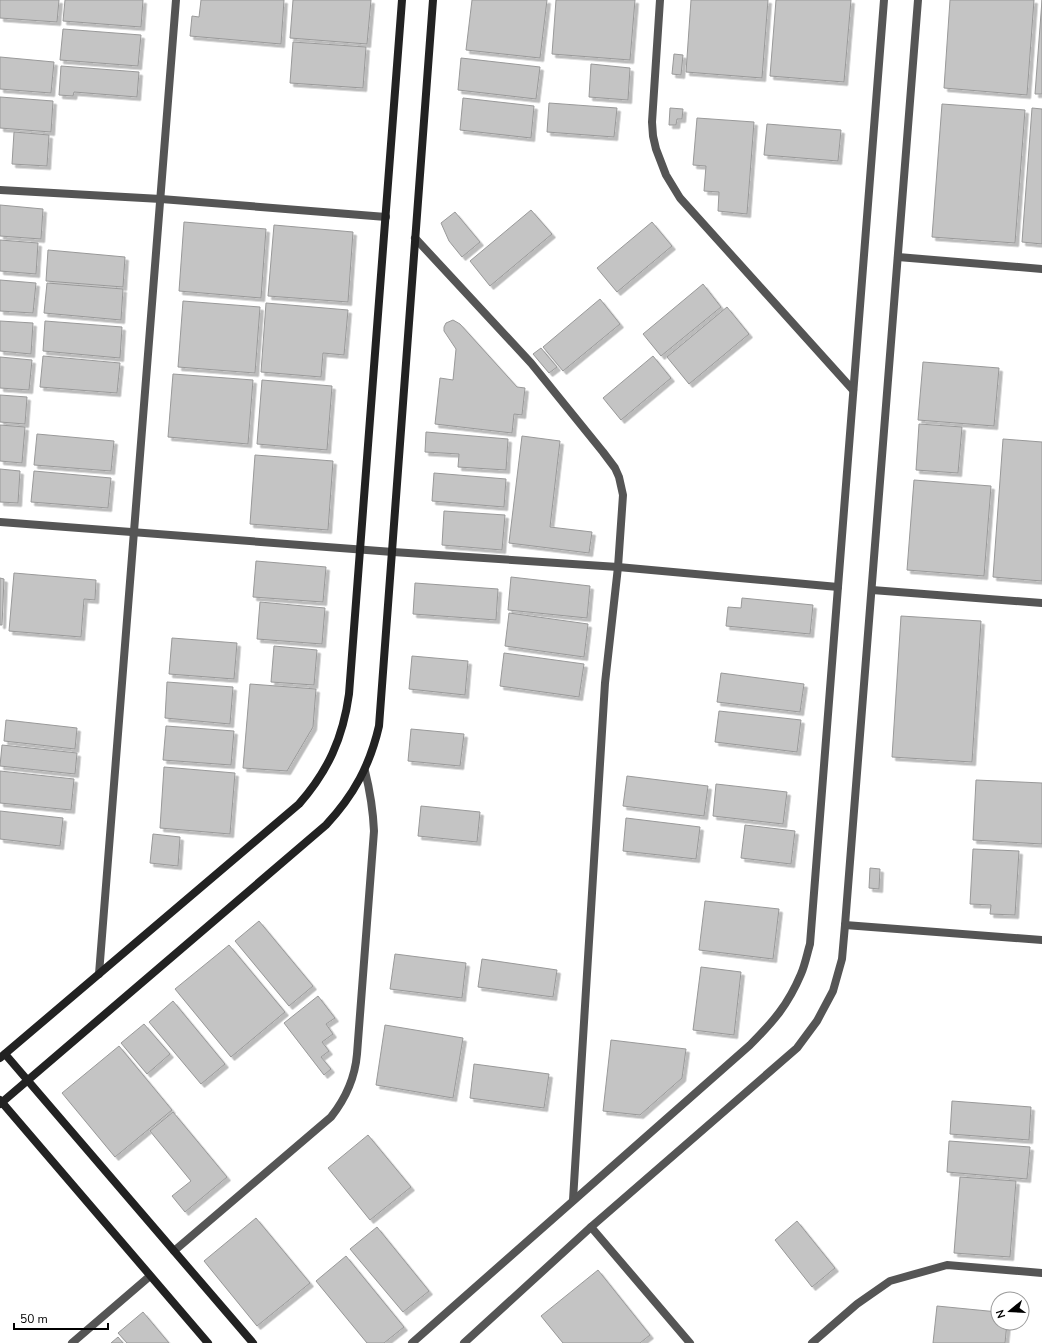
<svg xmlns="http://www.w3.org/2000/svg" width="1042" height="1343" font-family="'Nunito Sans',sans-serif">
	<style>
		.building { fill: #c4c4c4; stroke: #999; filter: url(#shadow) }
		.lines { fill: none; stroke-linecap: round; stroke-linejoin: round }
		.lane { stroke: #555; stroke-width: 8 }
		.street { stroke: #555; stroke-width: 8 }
		.secondary { stroke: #222; stroke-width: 8 }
	</style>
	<defs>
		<filter id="shadow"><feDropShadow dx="3.5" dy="3.5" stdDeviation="0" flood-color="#0004"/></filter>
	</defs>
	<rect width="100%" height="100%" fill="#fff"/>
	<!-- building -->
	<g class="building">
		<polygon points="0,0 59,0 57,22 0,18"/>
		<polygon points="65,0 143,0 141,27 63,21"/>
		<polygon points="201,0 284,0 281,44 190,36 192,16 199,17"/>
		<polygon points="293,0 371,0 367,44 290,38"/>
		<polygon points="472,0 547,0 540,58 466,50"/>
		<polygon points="556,0 635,0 630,60 552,54"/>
		<polygon points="691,0 768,0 762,78 686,72"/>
		<polygon points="776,0 851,0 844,82 770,76"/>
		<polygon points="950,0 1034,0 1027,95 944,88"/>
		<polygon points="1042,0 1042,94 1035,94"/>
		<polygon points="63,29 141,35 138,66 60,60"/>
		<polygon points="293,42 366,47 363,88 290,83"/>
		<polygon points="674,54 683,55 681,75 672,74"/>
		<polygon points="0,57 54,62 51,93 0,89"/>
		<polygon points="461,58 540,67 536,99 458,90"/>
		<polygon points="591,64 630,68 628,100 589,97"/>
		<polygon points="61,66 139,72 137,97 74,92 73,96 59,95"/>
		<polygon points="0,97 53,101 51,132 0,128"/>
		<polygon points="463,98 534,106 531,138 460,130"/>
		<polygon points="549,103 617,108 614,137 547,132"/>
		<polygon points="942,104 1025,110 1015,243 932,237"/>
		<polygon points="670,108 683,109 682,119 677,119 676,125 669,125"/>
		<polygon points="1032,108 1042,109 1042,244 1022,242"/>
		<polygon points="697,118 754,122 747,214 718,211 719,192 704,191 706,166 693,165"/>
		<polygon points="767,124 841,130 838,161 764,155"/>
		<polygon points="14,132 49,135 47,166 12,164"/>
		<polygon points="0,205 43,209 41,239 0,236"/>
		<polygon points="531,210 552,234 490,286 470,261"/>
		<polygon points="455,212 480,242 462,257 449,241 441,223"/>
		<polygon points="184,222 266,229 261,298 179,291"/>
		<polygon points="652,222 672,246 617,292 597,268"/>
		<polygon points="274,225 353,232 348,302 268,296"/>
		<polygon points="0,240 38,243 36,274 0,271"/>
		<polygon points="48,250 125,257 123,287 46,281"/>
		<polygon points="0,280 36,283 33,313 0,311"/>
		<polygon points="47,283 123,289 121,320 44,313"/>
		<polygon points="703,284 721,307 661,356 643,334"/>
		<polygon points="600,299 620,324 563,371 543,347"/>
		<polygon points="183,301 260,307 255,373 178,367"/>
		<polygon points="266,303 348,310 344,355 323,353 321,377 261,372"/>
		<polygon points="727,307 749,334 689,384 667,357"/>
		<polygon points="453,320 460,324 517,387 525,388 522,415 514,414 512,433 435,424 440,378 453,380 456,349 444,331 444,327 446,323"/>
		<polygon points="0,321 33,323 31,354 0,351"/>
		<polygon points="45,321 122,327 120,358 43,351"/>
		<polygon points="541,348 557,367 549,373 533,354"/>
		<polygon points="43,356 120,363 117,393 40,387"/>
		<polygon points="653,356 671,378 621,420 603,398"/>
		<polygon points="0,357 32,360 29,390 0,388"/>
		<polygon points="923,362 999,368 994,426 918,420"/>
		<polygon points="173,374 253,380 248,444 168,437"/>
		<polygon points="262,380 332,386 327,450 257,444"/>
		<polygon points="0,395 27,397 25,424 0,422"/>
		<polygon points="919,424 962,427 958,473 916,470"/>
		<polygon points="0,425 25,427 22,463 0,461"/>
		<polygon points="426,432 508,439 506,470 458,467 459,454 425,452"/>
		<polygon points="37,434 114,441 111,471 34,465"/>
		<polygon points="522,436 560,441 550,527 592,532 589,553 509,543"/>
		<polygon points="1003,439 1042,442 1042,581 993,577"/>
		<polygon points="255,455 333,461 328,530 250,524"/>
		<polygon points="0,469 20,471 18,503 0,502"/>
		<polygon points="34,471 111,478 108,508 31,502"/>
		<polygon points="434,473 506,479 504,507 432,501"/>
		<polygon points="914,480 991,486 984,576 907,570"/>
		<polygon points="444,511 505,515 502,550 442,545"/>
		<polygon points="256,561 326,567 323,602 253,597"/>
		<polygon points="14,573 96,580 95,600 84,599 81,637 9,631"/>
		<polygon points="511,577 590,586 587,618 508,610"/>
		<polygon points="0,578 4,579 2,625 0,625"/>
		<polygon points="415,583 498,589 496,620 413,614"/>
		<polygon points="742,598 813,605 810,634 726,626 728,607 741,608"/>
		<polygon points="260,602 325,608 322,644 257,639"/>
		<polygon points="509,613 588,624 584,657 505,646"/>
		<polygon points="901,616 981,621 972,762 892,757"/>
		<polygon points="172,638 237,643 234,679 169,674"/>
		<polygon points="274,646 317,650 314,685 271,682"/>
		<polygon points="504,653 584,664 579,697 500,686"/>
		<polygon points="412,656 468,661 465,695 409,689"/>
		<polygon points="721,673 804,684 800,712 717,702"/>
		<polygon points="167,682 233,687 230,724 165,718"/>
		<polygon points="250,684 316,689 313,727 287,771 243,768"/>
		<polygon points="719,711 801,720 797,752 715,742"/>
		<polygon points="6,720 77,728 75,749 4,741"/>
		<polygon points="166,726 234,731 231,765 163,760"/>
		<polygon points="411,729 464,734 460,766 408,761"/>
		<polygon points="2,745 77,753 75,774 0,766"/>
		<polygon points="164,767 235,773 230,834 160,828"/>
		<polygon points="0,771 74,779 71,810 0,803"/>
		<polygon points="627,776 708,786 704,816 623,806"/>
		<polygon points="976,780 1042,783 1042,844 973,840"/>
		<polygon points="716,784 787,792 783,824 713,816"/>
		<polygon points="421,806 480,812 477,842 418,836"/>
		<polygon points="0,811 63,818 60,846 0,839"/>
		<polygon points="626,818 700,827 696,859 623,851"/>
		<polygon points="745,825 795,831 791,864 741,858"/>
		<polygon points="153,834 180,837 178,866 150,863"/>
		<polygon points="973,849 1019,851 1015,915 990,914 991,905 970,904"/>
		<polygon points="870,868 880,869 879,889 869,888"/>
		<polygon points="705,901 779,909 773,959 699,950"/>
		<polygon points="259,921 313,986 289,1006 235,941"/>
		<polygon points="229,945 285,1012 231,1057 175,989"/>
		<polygon points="395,954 466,963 462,998 390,989"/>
		<polygon points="482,959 557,970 553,997 478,987"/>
		<polygon points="701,967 741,972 734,1035 693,1030"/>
		<polygon points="318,996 335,1018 326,1024 333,1034 322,1042 329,1051 321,1057 331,1069 324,1075 284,1023"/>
		<polygon points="173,1001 225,1064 201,1084 149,1022"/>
		<polygon points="144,1024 170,1054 147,1074 121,1043"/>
		<polygon points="385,1025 463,1038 453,1098 376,1085"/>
		<polygon points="611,1040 686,1049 682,1078 640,1115 603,1111"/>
		<polygon points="119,1046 172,1110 115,1157 62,1093"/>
		<polygon points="474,1064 549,1074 544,1108 470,1098"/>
		<polygon points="952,1101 1031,1107 1029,1140 950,1134"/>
		<polygon points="173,1112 227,1177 185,1212 172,1196 191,1181 150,1131"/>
		<polygon points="368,1135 411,1187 370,1220 328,1168"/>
		<polygon points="949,1141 1030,1147 1027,1179 947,1172"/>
		<polygon points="960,1177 1016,1181 1010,1257 954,1253"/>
		<polygon points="256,1218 310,1283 257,1326 204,1261"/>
		<polygon points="797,1221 835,1268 812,1287 775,1240"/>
		<polygon points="377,1227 429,1291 403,1312 350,1249"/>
		<polygon points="346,1256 404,1327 384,1343 367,1343 316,1281"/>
		<polygon points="598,1270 650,1335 640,1343 563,1343 541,1316"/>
		<polygon points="937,1306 998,1312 998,1323 1007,1323 1005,1343 933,1343"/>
		<polygon points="143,1312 169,1343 127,1343 118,1333"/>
		<polygon points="118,1337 123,1343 111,1343"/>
	</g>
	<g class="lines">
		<!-- lane -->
		<g class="lane">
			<polyline points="660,0 652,122 653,136 656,149 666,175 680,198 853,390"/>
			<polyline points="0,190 161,199 386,217"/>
			<polyline points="415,238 531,363 603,452 615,468 619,477 623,495 618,567 605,683 573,1200"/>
			<polyline points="898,257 1042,269"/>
			<polyline points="0,522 393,552 618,567 838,587"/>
			<polyline points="872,590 1042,603"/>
			<polyline points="845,925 1042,940"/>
			<polyline points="99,974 176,0"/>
			<polyline points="591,1227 690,1343"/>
			<path d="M174,1251l157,-134c15,-19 24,-39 26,-63l17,-223c-1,-21 -4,-40 -9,-60"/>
			<polyline points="72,1343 150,1276"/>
			<polyline points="812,1343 857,1304 890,1281 947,1265 1042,1273"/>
		</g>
		<!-- street -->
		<g class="street">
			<path d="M412,1343l338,-298c23,-23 38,-40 51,-71 4,-9 6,-20 9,-30l74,-944"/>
			<polyline points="464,1343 591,1227 797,1048 817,1021 833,991 842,959 845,925 918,0"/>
		</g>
		<!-- secondary -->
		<g class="secondary">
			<polyline points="5,1054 253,1343"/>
			<path d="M0,1058l299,-254c29,-33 44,-66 50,-110l53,-694"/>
			<polyline points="0,1100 208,1343"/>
			<path d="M0,1104l326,-279c28,-30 44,-60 53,-99l54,-726"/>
		</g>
	</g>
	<!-- north arrow -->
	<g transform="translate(1010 1311) rotate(252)"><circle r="19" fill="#ffffff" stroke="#999999"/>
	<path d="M0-3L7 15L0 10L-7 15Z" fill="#000000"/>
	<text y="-6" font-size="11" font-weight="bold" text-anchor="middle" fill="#000000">N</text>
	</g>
	<!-- scale -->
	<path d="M14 1323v6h94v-6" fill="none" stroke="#000000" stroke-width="2"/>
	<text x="20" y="1323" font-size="12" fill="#000000" stroke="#ffffff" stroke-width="3" paint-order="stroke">50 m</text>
</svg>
